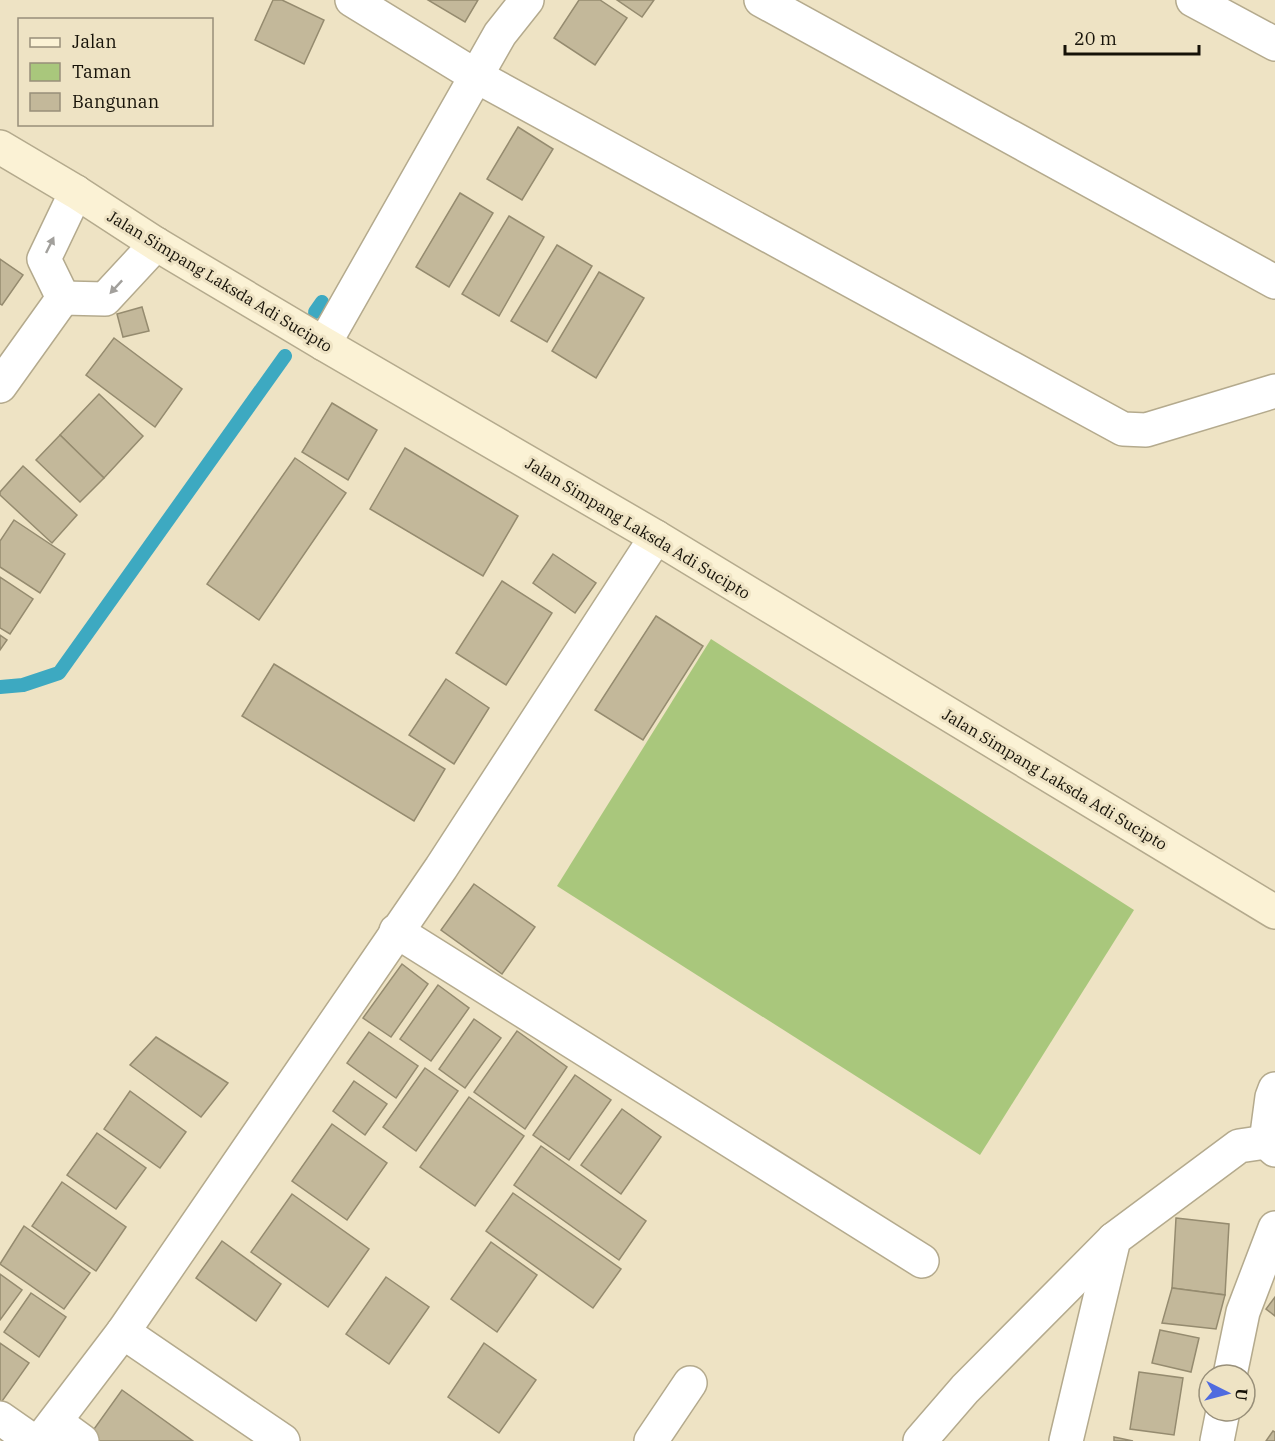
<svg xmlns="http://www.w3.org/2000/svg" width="1275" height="1441" font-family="'IBM Plex Serif',serif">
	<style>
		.green { fill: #a9c77c }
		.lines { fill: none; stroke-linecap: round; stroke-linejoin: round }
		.stream { stroke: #3da9c1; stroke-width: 14 }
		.building { fill: #c3b89a; stroke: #958b6f; stroke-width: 1.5 }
		.street-casing { stroke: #b4aa8d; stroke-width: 36 }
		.secondary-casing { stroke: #b4aa8d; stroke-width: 36 }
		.street { stroke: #fff; stroke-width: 33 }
		.secondary { stroke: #fbf2d5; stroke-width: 33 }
		.oneway { fill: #a2a09c }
		.labels { text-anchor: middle; stroke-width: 6; stroke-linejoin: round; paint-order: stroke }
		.street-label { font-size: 16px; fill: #161208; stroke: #eee3c4 }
	</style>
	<rect width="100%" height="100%" fill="#eee3c4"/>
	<!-- green -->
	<polygon class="green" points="711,639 1134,910 980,1155 557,886"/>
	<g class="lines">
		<!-- stream -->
		<g class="stream">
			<polyline points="315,312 322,302"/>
			<polyline points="0,687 23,685 59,673 285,356"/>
		</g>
	</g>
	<!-- building -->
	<g class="building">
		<polygon points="273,0 282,0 324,20 304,64 255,40"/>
		<polygon points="428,0 478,0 465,22"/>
		<polygon points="579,0 600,0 627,18 595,65 554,38"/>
		<polygon points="617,0 654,0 642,17"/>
		<polygon points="518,127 553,149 522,200 487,179"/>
		<polygon points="460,193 493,213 449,287 416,267"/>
		<polygon points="509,216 544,237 499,316 462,294"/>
		<polygon points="557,245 592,266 547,342 511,321"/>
		<polygon points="0,259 23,275 2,305 0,304"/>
		<polygon points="599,272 644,298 596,378 552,351"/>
		<polygon points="142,307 149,331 123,337 117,314"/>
		<polygon points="114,338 182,389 155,427 86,375"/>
		<polygon points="99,394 143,436 104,478 60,435"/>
		<polygon points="332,403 377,430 348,480 302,452"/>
		<polygon points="60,435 104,478 80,502 36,460"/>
		<polygon points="405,448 518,516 483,576 370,509"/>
		<polygon points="295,458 346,493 259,620 207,584"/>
		<polygon points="23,466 77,515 52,543 0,495 0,492"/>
		<polygon points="14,520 65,554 40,593 0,567 0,541"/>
		<polygon points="553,554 596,583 575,613 533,583"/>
		<polygon points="0,577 33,599 10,634 0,628"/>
		<polygon points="502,581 552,613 506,685 456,653"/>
		<polygon points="656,616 703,646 643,740 595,710"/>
		<polygon points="0,635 7,640 0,650"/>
		<polygon points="274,664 445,769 414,821 242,716"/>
		<polygon points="446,679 489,708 454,764 409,735"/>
		<polygon points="474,884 535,927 502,974 441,930"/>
		<polygon points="402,964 428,984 391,1037 363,1018"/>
		<polygon points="438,985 469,1008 431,1061 400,1039"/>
		<polygon points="474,1019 501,1038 465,1088 439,1069"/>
		<polygon points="517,1031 567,1067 525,1129 474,1092"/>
		<polygon points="369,1032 418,1066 396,1098 347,1063"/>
		<polygon points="156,1037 228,1083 201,1117 130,1065"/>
		<polygon points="425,1068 458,1091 416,1151 383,1127"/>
		<polygon points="575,1075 611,1100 569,1160 533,1135"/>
		<polygon points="354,1081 387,1104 365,1135 333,1111"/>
		<polygon points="130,1091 186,1132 160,1168 104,1129"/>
		<polygon points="469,1097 524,1136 475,1206 420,1167"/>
		<polygon points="622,1109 661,1137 621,1194 581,1165"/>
		<polygon points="332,1124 387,1163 347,1220 292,1181"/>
		<polygon points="97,1133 146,1168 116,1209 67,1175"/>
		<polygon points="541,1146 646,1221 619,1260 514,1185"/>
		<polygon points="62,1182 126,1227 96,1271 32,1226"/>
		<polygon points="513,1193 621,1269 593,1308 486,1231"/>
		<polygon points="292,1194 369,1249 328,1307 251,1252"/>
		<polygon points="1176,1218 1229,1224 1225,1295 1172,1288"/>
		<polygon points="24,1226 90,1273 64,1309 0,1264"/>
		<polygon points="222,1241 281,1284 256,1321 196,1278"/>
		<polygon points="491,1242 537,1275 497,1332 451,1299"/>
		<polygon points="0,1274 22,1290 0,1320"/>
		<polygon points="386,1277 429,1307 389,1364 346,1334"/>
		<polygon points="1172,1288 1225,1295 1216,1329 1162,1323"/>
		<polygon points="31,1293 66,1317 39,1357 4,1332"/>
		<polygon points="1275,1297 1275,1316 1266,1309"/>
		<polygon points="1160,1330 1199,1338 1191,1372 1152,1363"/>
		<polygon points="0,1343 29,1363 0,1404"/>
		<polygon points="484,1343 536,1380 499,1433 448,1397"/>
		<polygon points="1139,1372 1183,1378 1174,1435 1130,1429"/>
		<polygon points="122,1390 193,1441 96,1441 89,1436"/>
		<polygon points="1273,1431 1275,1432 1275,1441 1266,1441"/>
		<polygon points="1114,1437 1133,1441 1114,1441"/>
	</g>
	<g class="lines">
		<defs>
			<g id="street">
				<polyline points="352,0 476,76 1123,429 1146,430 1275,391"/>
				<polyline points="761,0 1275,282"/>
				<polyline points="1193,0 1275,44"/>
				<polyline points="63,298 44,259 76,192"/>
				<polyline points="63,298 105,299 156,244"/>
				<polyline points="324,344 500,34 527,0"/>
				<polyline points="0,386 63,298"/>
				<polyline points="396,931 922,1261"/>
				<polyline points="1266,1142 1272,1097 1275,1089"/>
				<polyline points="123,1332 283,1441"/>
				<polyline points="1230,1375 1243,1312 1275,1228"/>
				<polyline points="0,1418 33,1441"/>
				<polyline points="56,1422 82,1441"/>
				<polyline points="40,1441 123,1332 441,868 656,537"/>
				<polyline points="651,1441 690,1383"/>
				<polyline points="920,1441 965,1389 1114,1239"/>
				<polyline points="1066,1441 1114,1239 1239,1146 1266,1142 1275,1150"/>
				<polyline points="1217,1441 1223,1411"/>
			</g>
			<polyline id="secondary" points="0,147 76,192 156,244 324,344 656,537 1275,912"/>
		</defs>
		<!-- street casing -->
		<use href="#street" class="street-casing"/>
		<!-- secondary casing -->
		<use href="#secondary" class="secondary-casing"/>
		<!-- street -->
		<use href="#street" class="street"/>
		<!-- secondary -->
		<use href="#secondary" class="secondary"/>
	</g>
	<!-- one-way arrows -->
	<defs><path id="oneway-solid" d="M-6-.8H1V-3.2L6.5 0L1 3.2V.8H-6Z" transform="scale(1.5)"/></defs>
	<g class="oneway">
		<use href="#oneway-solid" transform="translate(50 245) rotate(-64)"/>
		<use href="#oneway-solid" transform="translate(116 287) rotate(133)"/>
	</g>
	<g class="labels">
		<!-- street labels -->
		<g class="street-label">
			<text transform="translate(220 281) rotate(31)" y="6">Jalan Simpang Laksda Adi Sucipto</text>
			<text transform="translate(638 528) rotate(31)" y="6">Jalan Simpang Laksda Adi Sucipto</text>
			<text transform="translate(1055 779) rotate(31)" y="6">Jalan Simpang Laksda Adi Sucipto</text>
		</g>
	</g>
	<!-- legend -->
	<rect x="18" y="18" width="195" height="108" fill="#eee3c4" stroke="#988f79" stroke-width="1.5"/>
	<rect x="30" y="38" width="30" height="9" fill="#fbf2d5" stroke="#988f79" stroke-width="1.5"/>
	<text x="72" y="48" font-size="18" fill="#161208">Jalan</text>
	<rect x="30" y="63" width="30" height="18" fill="#a9c77c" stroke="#988f79" stroke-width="1.5"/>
	<text x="72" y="78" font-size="18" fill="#161208">Taman</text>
	<rect x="30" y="93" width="30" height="18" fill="#c3b89a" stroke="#988f79" stroke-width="1.5"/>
	<text x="72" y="108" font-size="18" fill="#161208">Bangunan</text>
	<!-- north arrow -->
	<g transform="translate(1227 1393) rotate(96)"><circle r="28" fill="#eee3c4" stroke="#988f79" stroke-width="1.5"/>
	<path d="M0-4.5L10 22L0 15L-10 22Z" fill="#4f6bdf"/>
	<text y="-9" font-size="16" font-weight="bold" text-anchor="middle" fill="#161208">U</text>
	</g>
	<!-- scale -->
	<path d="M1065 45v9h134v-9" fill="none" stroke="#161208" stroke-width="3"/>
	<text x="1074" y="45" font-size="18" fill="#161208" stroke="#eee3c4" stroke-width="4.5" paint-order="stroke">20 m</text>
</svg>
